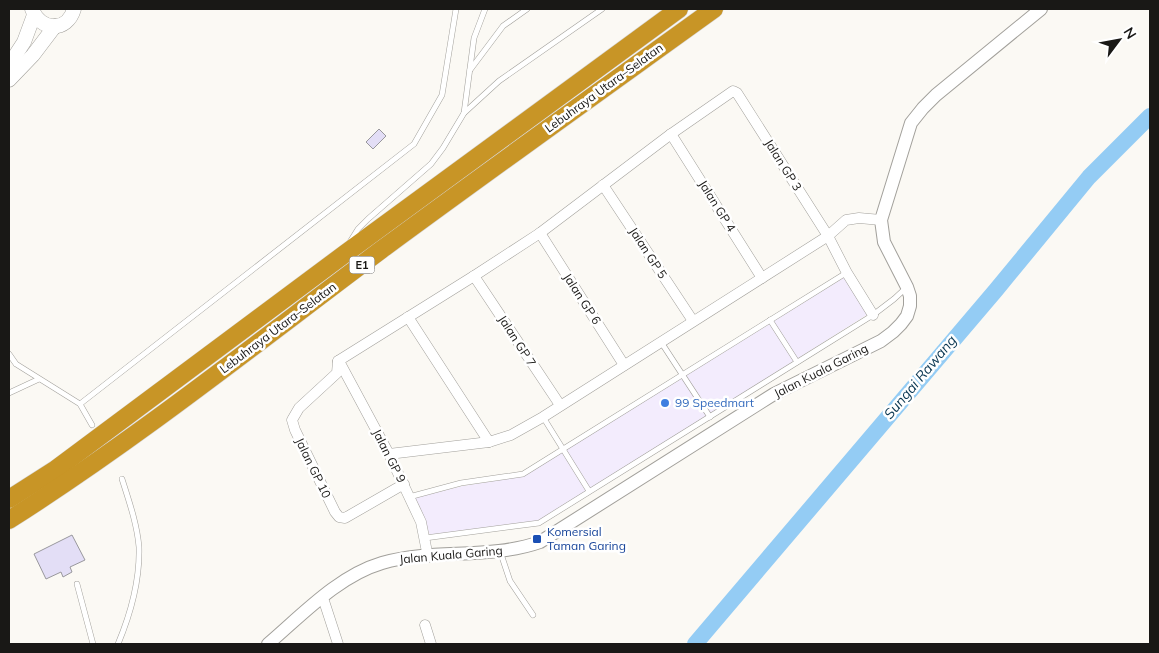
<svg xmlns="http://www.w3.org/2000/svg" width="1159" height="653" font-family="Mulish,sans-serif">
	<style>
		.commercial { fill: #f3ecfd }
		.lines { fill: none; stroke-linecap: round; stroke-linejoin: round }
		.river { stroke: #94ccf4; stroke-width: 16 }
		.building { fill: #e3def6; stroke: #99989d }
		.service-casing { stroke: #a2a09b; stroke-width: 6 }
		.minor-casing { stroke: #a2a09b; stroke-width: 11 }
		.tertiary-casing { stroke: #a2a09b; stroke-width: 14 }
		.secondary-casing { stroke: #a2a09b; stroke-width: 15 }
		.motorway-casing { stroke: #d6d5d5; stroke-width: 19 }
		.service { stroke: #fff; stroke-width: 5 }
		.minor { stroke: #fff; stroke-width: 10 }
		.tertiary { stroke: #fff; stroke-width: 12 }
		.secondary { stroke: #fff; stroke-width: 14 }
		.motorway { stroke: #c89526; stroke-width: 18 }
		.shop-dot { fill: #3f7fe0; stroke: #fff; stroke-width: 2 }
		.transit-dot { fill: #1a4fb4; stroke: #fff; stroke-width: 2 }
		.labels { text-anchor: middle; stroke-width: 5; stroke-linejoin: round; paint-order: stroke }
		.shield { fill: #fff; stroke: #5e5d5c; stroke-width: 1 }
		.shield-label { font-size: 11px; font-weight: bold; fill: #191816 }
		.street-label { font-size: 12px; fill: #191816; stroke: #fff }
		.shop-label { font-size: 12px; fill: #366cbe; stroke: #fff; text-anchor: start }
		.transit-label { font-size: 12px; fill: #164399; stroke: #fff; text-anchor: start }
		.water-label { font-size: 14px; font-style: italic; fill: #0a3752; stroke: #fff }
	</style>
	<rect width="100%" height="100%" fill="#fbf9f4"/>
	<!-- commercial -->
	<polygon class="commercial" points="845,277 868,314 683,431 538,521 430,535 414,498 463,486 524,476"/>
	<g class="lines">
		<!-- river -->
		<polyline class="river" points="695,644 996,290 1089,177 1150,116"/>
	</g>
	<!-- building -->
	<g class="building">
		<polygon points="379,129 386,136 373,149 366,142"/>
		<polygon points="72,535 85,560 70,567 72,572 63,577 61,572 46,579 34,554"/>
	</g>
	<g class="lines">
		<defs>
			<g id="service">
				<polyline points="470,70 503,26 527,9"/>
				<polyline points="464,113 499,81 602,9"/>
				<polyline points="348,245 358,229 368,219 431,164 443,148 464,113 474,38 485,9"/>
				<polyline points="770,320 797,362"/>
				<polyline points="661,342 710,417"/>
				<polyline points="9,354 16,364 80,404 92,425"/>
				<polyline points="9,393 39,379"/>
				<polyline points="80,404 414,144 442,95 456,9"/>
				<polyline points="543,417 589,491"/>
				<polyline points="409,497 461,483 523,474 846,273"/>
				<polyline points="425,538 539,523 873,315 894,299 907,287"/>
				<polyline points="500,551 510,581 533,615"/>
				<polyline points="77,584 93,644"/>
				<path d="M118,644c13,-31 22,-63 21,-97 -2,-23 -10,-46 -17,-68"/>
			</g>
			<g id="minor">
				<polyline points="671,134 762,278"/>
				<polyline points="603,185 693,321"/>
				<polyline points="540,233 624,365"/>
				<polyline points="474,276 560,405"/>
				<polyline points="408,317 489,442"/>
				<polyline points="338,361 474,276 540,233 671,134 733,91 737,93 828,236 847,273 873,315"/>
				<polyline points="338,361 337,373 299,408 292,420 295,430 335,512 339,517 345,518 404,484"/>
				<polyline points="339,361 389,454 421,522 428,557"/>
				<polyline points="389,454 489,442 511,435 543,417 828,236 846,220 859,218 881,220"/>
				<polyline points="323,598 338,644"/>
				<polyline points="425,625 431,644"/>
			</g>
			<path id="tertiary" d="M268,644c34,-29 70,-68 114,-81 51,-15 107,-3 158,-21l234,-148 107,-53 12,-9 8,-8 6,-8 3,-10v-10l-3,-9 -23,-45 -3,-22 30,-97 12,-15 13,-13 105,-86"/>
			<g id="secondary">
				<path d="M32,9c8,22 35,24 42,0"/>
				<polyline points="9,65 24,42 34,15"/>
				<polyline points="9,80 33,55 55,26"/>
			</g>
			<g id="motorway">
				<polyline points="9,499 56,469 346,253 679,9"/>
				<path d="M9,520c129,-82 249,-178 372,-270 110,-81 222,-161 333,-241"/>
			</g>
		</defs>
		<!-- service casing -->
		<use href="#service" class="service-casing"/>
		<!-- minor casing -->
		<use href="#minor" class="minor-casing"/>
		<!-- tertiary casing -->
		<use href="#tertiary" class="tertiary-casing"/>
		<!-- secondary casing -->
		<use href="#secondary" class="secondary-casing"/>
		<!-- motorway casing -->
		<use href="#motorway" class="motorway-casing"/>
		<!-- service -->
		<use href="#service" class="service"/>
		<!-- minor -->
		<use href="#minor" class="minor"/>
		<!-- tertiary -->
		<use href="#tertiary" class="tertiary"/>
		<!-- secondary -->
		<use href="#secondary" class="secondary"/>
		<!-- motorway -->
		<use href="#motorway" class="motorway"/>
	</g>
	<!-- markers -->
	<circle class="shop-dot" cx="665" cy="403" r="5"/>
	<rect class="transit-dot" x="532" y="534" width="10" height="10" rx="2.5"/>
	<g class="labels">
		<!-- shield labels -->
		<rect class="shield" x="349.5" y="256.5" width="25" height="17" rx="4"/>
		<g class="shield-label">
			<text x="362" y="269">E1</text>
		</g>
		<!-- street labels -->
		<g class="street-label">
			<text transform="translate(604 88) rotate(-36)" y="4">Lebuhraya Utara–Selatan</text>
			<text transform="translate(783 165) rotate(58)" y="4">Jalan GP 3</text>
			<text transform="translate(717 206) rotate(58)" y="4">Jalan GP 4</text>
			<text transform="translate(648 253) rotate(57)" y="4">Jalan GP 5</text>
			<text transform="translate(582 299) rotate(57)" y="4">Jalan GP 6</text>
			<text transform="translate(278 328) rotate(-37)" y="4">Lebuhraya Utara–Selatan</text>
			<text transform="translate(517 341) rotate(57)" y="4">Jalan GP 7</text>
			<text transform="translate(821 371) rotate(-27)" y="4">Jalan Kuala Garing</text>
			<text transform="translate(389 456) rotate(63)" y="4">Jalan GP 9</text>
			<text transform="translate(313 468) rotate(64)" y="4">Jalan GP 10</text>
			<text transform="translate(451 555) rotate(-5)" y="4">Jalan Kuala Garing</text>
		</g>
		<!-- shop labels -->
		<g class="shop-label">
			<text x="675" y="407">99 Speedmart</text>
		</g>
		<!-- transit labels -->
		<g class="transit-label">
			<text x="547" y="536">Komersial<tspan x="547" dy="14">Taman Garing</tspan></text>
		</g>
		<!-- water labels -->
		<g class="water-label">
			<text transform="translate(920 377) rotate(-50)" y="5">Sungai Rawang</text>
		</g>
	</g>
	<!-- border -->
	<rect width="1159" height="653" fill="none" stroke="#191816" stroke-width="20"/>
	<!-- north arrow -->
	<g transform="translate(1119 40) rotate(58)" stroke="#ffffff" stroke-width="4" paint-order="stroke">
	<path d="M0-4L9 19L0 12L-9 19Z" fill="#191816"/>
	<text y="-8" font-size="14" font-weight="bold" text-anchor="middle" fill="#191816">N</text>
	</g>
</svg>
